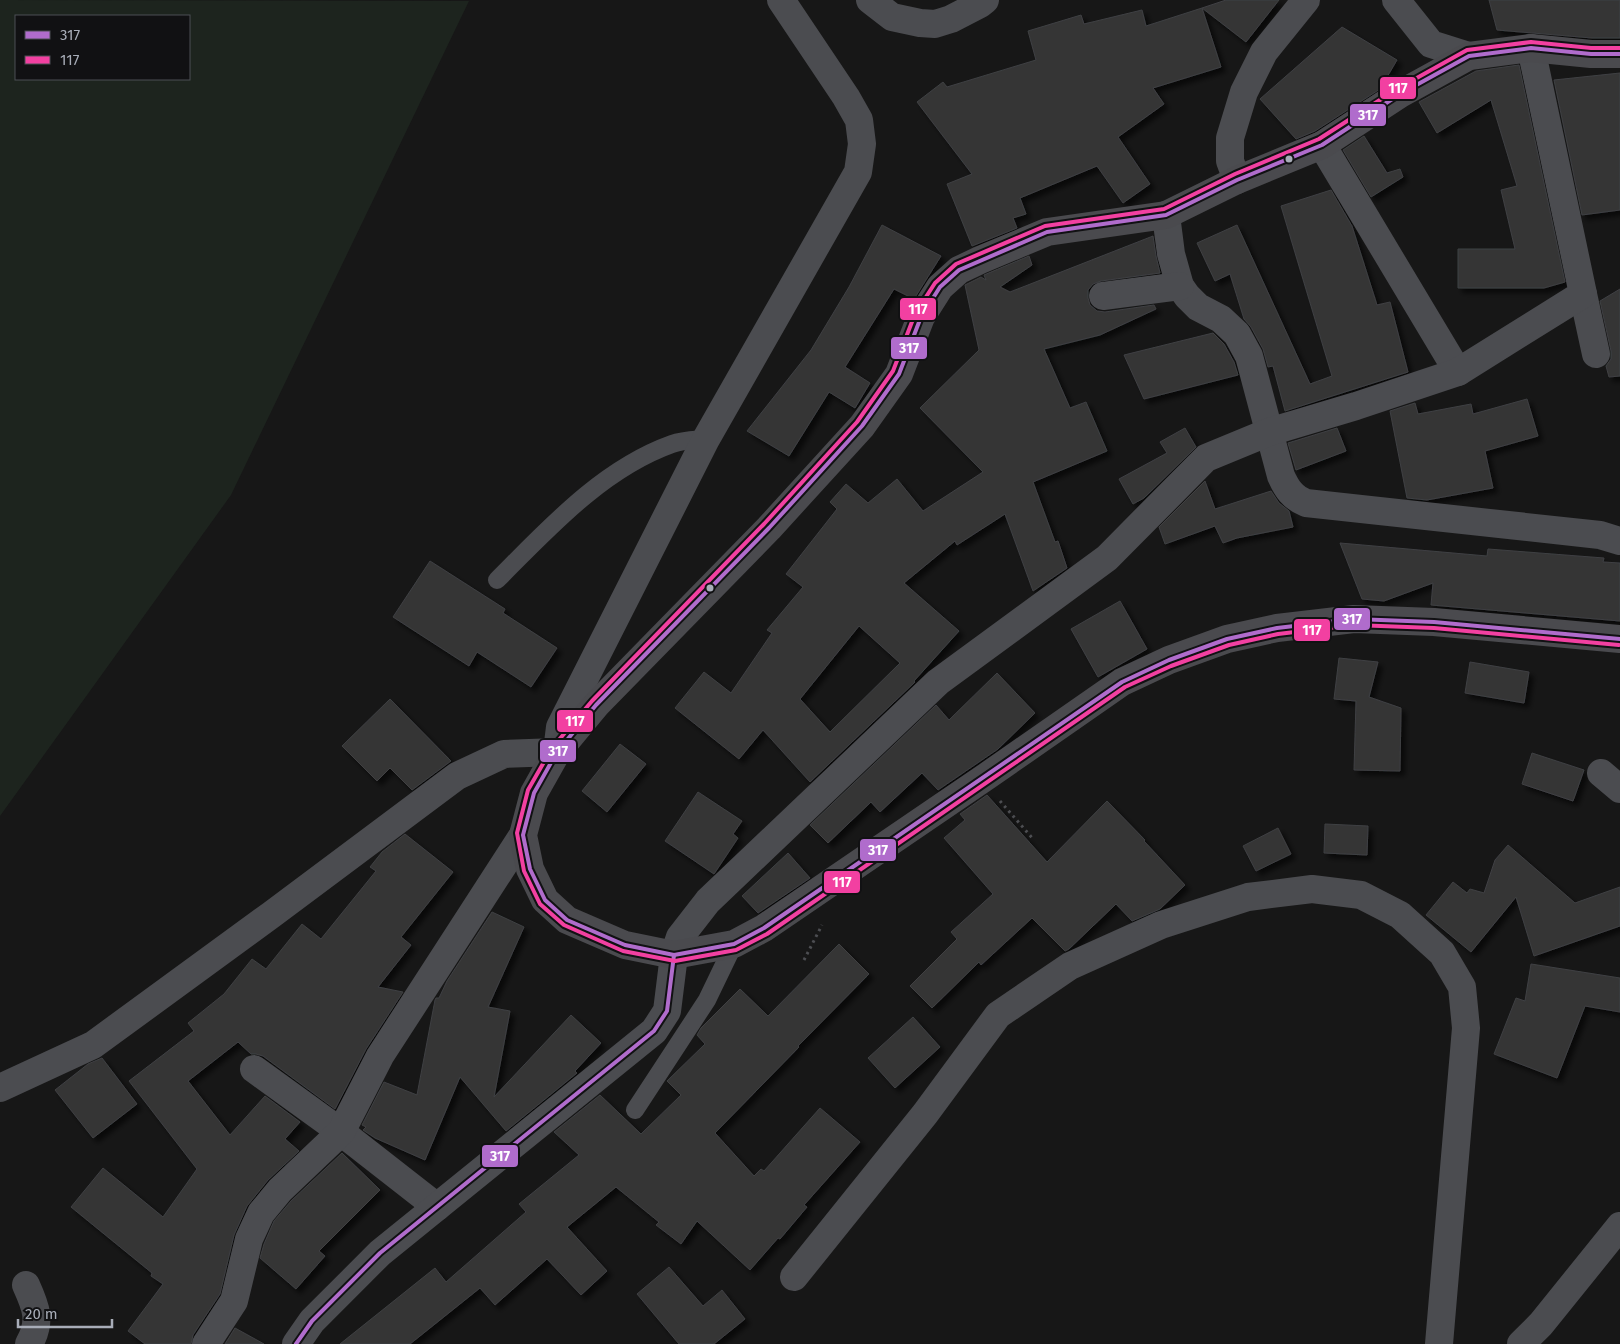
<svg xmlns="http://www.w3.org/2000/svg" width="1620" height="1344" font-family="'Fira Sans',sans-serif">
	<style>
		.green { fill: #1d241e; fill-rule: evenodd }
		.building { fill: #353536; stroke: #3f4043; fill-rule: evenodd; filter: url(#shadow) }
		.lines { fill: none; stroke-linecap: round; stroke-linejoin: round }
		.path { stroke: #4d4e52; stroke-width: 3; stroke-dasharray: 2.5 4; stroke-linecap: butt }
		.lane { stroke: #4b4c50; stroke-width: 18 }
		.street { stroke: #4b4c50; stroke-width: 28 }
		.secondary { stroke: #4a4a4e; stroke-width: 28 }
		.bus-1-casing { stroke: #111113; stroke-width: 8 }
		.bus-2-casing { stroke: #111113; stroke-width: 8 }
		.bus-1 { stroke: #b06ccc; stroke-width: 4 }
		.bus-2 { stroke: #f240a1; stroke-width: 4 }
		.bus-dot { fill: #a8adb8; stroke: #111113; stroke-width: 2 }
		.line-badge { stroke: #111113; stroke-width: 2 }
		.badge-label { font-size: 14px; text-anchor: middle; font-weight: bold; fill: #fff }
	</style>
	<defs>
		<filter id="shadow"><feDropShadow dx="4.5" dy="4.5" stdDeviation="2.5" flood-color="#0009"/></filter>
	</defs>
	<rect width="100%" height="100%" fill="#171717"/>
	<!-- green -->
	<path class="green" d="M0,0l469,1 -238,494 -231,321zM16,16h173v63h-173z"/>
	<!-- building -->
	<g class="building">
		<polygon points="1226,0 1279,0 1246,42 1202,8"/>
		<polygon points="1489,0 1620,0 1620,38 1592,38 1497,30"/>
		<polygon points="1202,8 1221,67 1153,88 1164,104 1118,137 1150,184 1123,203 1097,166 1020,198 1026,214 1013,218 1017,228 972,246 947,184 972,174 917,102 943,82 947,87 1036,60 1028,31 1081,15 1084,24 1142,10 1146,26"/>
		<polygon points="1342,27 1397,60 1380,89 1315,131 1296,139 1260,99"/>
		<polygon points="1519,65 1565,282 1544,288 1458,288 1458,249 1515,249 1501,190 1517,186 1491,100 1437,133 1419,102 1476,71"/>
		<polygon points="1620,73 1620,210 1582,215 1554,80"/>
		<polygon points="1364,136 1387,173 1400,169 1403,177 1371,197 1343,150"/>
		<polygon points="1331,190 1352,226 1377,305 1390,302 1408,372 1285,411 1273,366 1268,367 1263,349 1251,327 1244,319 1230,274 1215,281 1197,243 1237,225 1310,384 1332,376 1281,206"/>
		<polygon points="882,225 941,256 914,299 894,289 845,367 870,383 855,408 829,392 789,456 747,431 811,350 849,287"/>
		<path d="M1153,236l3,20 4,17 -59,8 -8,3 -5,6v8l2,7 7,6 8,1 49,-7 2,4 -56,26 -56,14 26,59 16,-6 21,49 -74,31 22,60 3,-1 9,27 -34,23 -28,-77 -48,31 -2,-4 -51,42 55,48 -45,50 1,1 -105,100 -47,-52 -24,29 -64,-51 29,-36 27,21 41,-60 -5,-3 36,-43 -17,-13 51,-65 -7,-7 16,-18 22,19 29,-24 26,32 60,-39 -63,-64 59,-58 -14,-65 16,-8 5,3 -2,-5 45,-19 3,9 -32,22 10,5zM859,626l41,37 -70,69 -30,-33z"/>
		<polygon points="1620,289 1620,376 1609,377 1606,366 1611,359 1611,351 1600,301"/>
		<polygon points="1213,333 1224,344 1234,362 1238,375 1144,399 1124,355"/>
		<polygon points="1527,399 1538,436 1485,451 1493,488 1427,500 1407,498 1390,411 1415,403 1418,414 1471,404 1473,414"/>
		<polygon points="1185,428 1196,447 1144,498 1133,504 1119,479 1167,453 1160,442"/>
		<polygon points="1337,428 1346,451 1296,470 1288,443"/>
		<polygon points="1205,481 1215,509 1271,491 1279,503 1289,511 1293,527 1237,538 1223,543 1215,526 1165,544 1159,527"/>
		<polygon points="1340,543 1487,556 1488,549 1604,558 1603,562 1620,563 1620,621 1431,605 1433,583 1384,601 1362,599"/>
		<polygon points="430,561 505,609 503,613 557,648 531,687 477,652 469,666 393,617"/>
		<polygon points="1120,601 1147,649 1098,677 1071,629"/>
		<polygon points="1339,658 1378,662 1369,697 1401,708 1400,771 1354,770 1356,701 1334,699"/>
		<polygon points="1470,662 1529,672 1524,703 1465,693"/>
		<polygon points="997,673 1035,713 998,749 938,790 922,773 880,812 871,802 828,843 810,825 936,705 949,720"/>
		<polygon points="390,699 451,761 412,790 390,768 377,781 342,746"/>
		<polygon points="620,744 646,764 607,812 582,791"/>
		<polygon points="1532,753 1584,770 1573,801 1522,784"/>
		<polygon points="698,792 742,821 733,834 738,838 714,874 665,841"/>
		<polygon points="987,795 1047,862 1107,801 1145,840 1144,841 1185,885 1160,909 1132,921 1116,904 1069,949 1065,951 1032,918 981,965 979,962 932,1008 910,986 957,939 951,932 993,894 944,838 965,820 960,814"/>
		<polygon points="1325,824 1368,826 1367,855 1324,853"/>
		<polygon points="1278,828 1291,854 1256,871 1243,846"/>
		<polygon points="405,834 453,872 401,937 411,945 378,987 403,992 366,1049 335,1109 263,1056 256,1054 251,1054 238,1042 188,1081 230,1135 265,1096 300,1122 285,1139 299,1151 268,1180 247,1206 234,1235 220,1294 193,1335 191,1344 145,1344 128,1331 163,1284 151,1276 152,1273 71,1207 103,1168 163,1217 197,1169 129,1081 194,1031 188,1023 224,994 252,959 266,969 302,924 321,939 376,871 370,867 382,852"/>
		<polygon points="1508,845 1575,903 1620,887 1620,926 1534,956 1516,897 1471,952 1426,915 1453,882 1467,893 1470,889 1484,893 1495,860"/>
		<polygon points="788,853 810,878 758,913 742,896"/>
		<polygon points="492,912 524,927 488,1007 510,1011 494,1097 571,1015 601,1043 575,1071 577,1073 506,1131 460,1077 425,1160 375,1138 363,1130 366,1127 362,1125 384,1082 417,1095 435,1000 436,998 439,998 447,981"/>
		<polygon points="839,944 869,974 798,1046 799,1047 715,1133 754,1176 761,1169 764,1171 820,1108 860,1142 804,1205 807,1207 780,1239 778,1238 750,1270 697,1221 681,1244 656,1225 659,1222 616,1187 567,1227 607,1271 581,1295 547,1259 495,1305 480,1288 410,1344 340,1344 435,1268 446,1282 526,1212 519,1204 579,1155 554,1132 600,1095 641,1134 681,1095 667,1081 705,1044 697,1035 701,1028 740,989 768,1016"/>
		<polygon points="1531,964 1620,978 1620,1012 1585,1006 1557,1078 1494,1054 1516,998 1525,1001"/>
		<polygon points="913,1017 940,1047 895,1088 868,1058"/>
		<polygon points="102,1058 137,1104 93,1138 55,1090 88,1064"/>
		<polygon points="342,1153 380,1190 319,1251 325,1256 296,1289 260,1258 264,1244 274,1221 291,1201"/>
		<polygon points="669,1267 703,1306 722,1290 745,1319 714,1344 679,1344 637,1294"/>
		<polygon points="235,1328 264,1344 225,1344"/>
	</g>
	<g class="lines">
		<!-- path -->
		<g class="path">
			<polyline points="1000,801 1034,840"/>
			<polyline points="804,960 822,925"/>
		</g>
		<!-- lane -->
		<g class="lane">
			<path d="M497,580c51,-51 105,-111 175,-136 11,-4 23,-4 34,-5"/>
			<polyline points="635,1110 707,1000 734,944"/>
		</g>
		<!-- street -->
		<g class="street">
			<polyline points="870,0 892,17 920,23 935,24 951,19 980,4 985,0"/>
			<polyline points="1396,0 1431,44 1469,56"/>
			<polyline points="1322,145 1458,372"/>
			<polyline points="1237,180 1230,161 1230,138 1244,92 1264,52 1306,0"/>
			<path d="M1166,215l5,39 9,32 7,10 11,11 23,12 16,15 12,22 32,120c6,13 11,21 25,27l294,32 20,6"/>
			<polyline points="1583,294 1596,354"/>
			<polyline points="1103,296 1180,286"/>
			<polyline points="1601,773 1620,789"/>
			<polyline points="254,1069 341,1132 437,1207"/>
			<polyline points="0,1088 93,1045 271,915 457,776 504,754 557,752 560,727 706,439 858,172 862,144 859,120 846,97 781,0"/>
			<polyline points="794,1277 925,1114 998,1015 1070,966 1161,925 1248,897 1312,889 1361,895 1400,915 1442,953 1462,987 1466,1028 1439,1344"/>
			<path d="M26,1285c10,22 16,36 3,59"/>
			<polyline points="206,1344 234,1301 249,1239 261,1213 280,1190 341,1132 380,1056 523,835"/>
			<polyline points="296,1344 312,1321 380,1253 654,1031 667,1011 674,955 680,937 708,901 938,682 1107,558 1206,458 1269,432 1356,406 1458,372 1583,294 1531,48"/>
			<polyline points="1521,1344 1541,1324 1620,1226"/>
		</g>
		<!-- secondary -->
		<polyline class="secondary" points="1620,54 1591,54 1531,48 1469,56 1400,94 1322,145 1237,180 1166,215 1047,232 980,260 959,270 940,287 921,317 899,374 862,426 769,528 596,705 557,752 534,793 523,835 530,869 545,900 567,920 625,945 674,955 734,944 764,928 987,776 1122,682 1169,660 1227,639 1277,628 1354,619 1434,622 1620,639"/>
		<defs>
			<g id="bus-1">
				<polyline points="1620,54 1591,54 1531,48 1469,56 1400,94 1322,145 1237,180 1166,215 1047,232 959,270 940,287 921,317 899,374 862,426 769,528 596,705 557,752 534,793 523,835 530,869 545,900 567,920 625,945 674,955 734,944 764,928 1122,682 1169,660 1227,639 1277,628 1354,619 1434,622 1620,639"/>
				<polyline points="296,1344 312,1321 380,1253 654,1031 667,1011 674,955"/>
			</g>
			<polyline id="bus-2" points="1619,645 1434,628 1354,625 1278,634 1229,645 1171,666 1125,687 767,934 736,950 675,961 623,951 564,925 540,904 524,871 517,833 528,790 552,748 592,701 764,524 857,422 893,371 915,314 935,283 956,264 1045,226 1164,209 1235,174 1319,139 1397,89 1467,50 1531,42 1591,48 1620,48"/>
		</defs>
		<!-- bus-1 casing -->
		<use href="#bus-1" class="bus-1-casing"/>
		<!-- bus-2 casing -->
		<use href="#bus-2" class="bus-2-casing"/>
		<!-- bus-1 -->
		<use href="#bus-1" class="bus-1"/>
		<!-- bus-2 -->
		<use href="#bus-2" class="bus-2"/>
	</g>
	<!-- markers -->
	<g class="bus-dot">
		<circle cx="1289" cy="159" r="4.5"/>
		<circle cx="710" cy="588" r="4.5"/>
	</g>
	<g class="line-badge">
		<rect x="1379" y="76" width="38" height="24" rx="5" fill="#f240a1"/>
		<rect x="1349" y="103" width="38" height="24" rx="5" fill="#b06ccc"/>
		<rect x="899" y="297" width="38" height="24" rx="5" fill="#f240a1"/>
		<rect x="890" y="336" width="38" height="24" rx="5" fill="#b06ccc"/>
		<rect x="1333" y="607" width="38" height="24" rx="5" fill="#b06ccc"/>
		<rect x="1293" y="618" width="38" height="24" rx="5" fill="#f240a1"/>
		<rect x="556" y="709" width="38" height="24" rx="5" fill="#f240a1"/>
		<rect x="539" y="739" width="38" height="24" rx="5" fill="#b06ccc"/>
		<rect x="859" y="838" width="38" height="24" rx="5" fill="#b06ccc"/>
		<rect x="823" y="870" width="38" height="24" rx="5" fill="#f240a1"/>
		<rect x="481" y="1144" width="38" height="24" rx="5" fill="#b06ccc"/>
	</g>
	<g class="badge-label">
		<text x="1398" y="93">117</text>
		<text x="1368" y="120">317</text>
		<text x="918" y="314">117</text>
		<text x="909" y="353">317</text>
		<text x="1352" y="624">317</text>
		<text x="1312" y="635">117</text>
		<text x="575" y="726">117</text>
		<text x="558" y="756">317</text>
		<text x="878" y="855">317</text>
		<text x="842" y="887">117</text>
		<text x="500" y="1161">317</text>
	</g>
	<!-- legend -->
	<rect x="15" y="15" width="175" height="65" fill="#111113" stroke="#4d4f55"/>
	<rect x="25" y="31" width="25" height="8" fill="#b06ccc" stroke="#4d4f55"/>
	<text x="60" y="40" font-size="15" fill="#a8adb8">317</text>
	<rect x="25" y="56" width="25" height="8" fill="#f240a1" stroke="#4d4f55"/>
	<text x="60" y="65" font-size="15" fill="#a8adb8">117</text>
	<!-- scale -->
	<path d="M18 1319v8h94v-8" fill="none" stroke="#a8adb8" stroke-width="2.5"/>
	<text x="25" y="1319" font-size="15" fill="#a8adb8" stroke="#111113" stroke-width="4" paint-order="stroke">20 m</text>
</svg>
